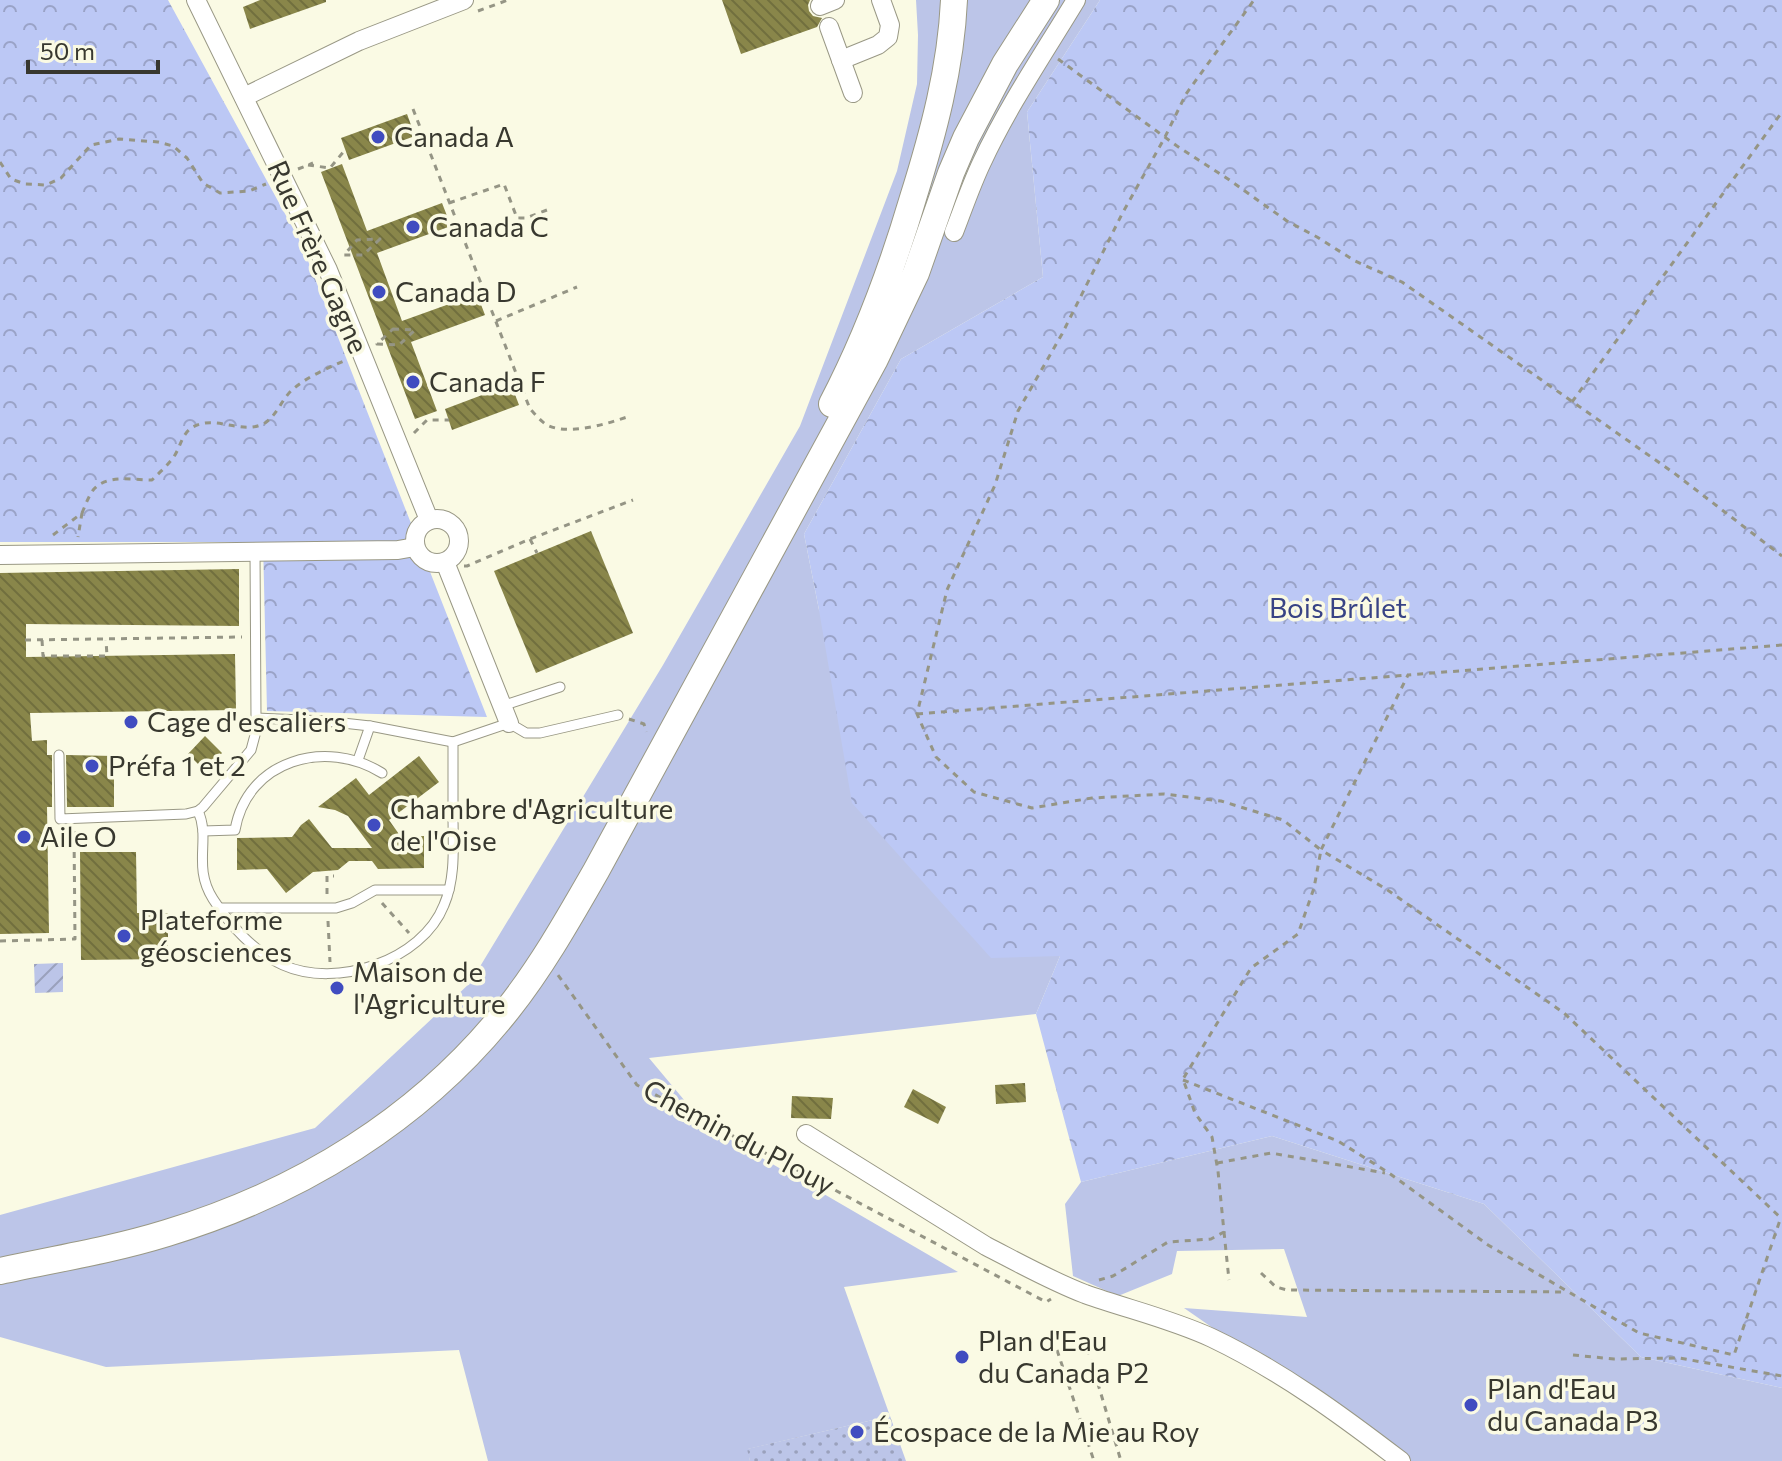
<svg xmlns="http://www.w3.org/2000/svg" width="1782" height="1461" font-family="Commissioner,sans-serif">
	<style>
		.grass { fill: #bcc5e8 }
		.forest { fill: url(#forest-crowns) }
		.park { fill: url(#park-dots) }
		.garden { fill: url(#garden-furrows) }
		.building { fill: url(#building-back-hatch) }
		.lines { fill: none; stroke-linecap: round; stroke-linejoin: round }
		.service-casing { stroke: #999885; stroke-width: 11 }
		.minor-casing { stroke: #999885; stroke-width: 20 }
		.secondary-casing { stroke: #999885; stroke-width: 28 }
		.path { stroke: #959585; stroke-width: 3; stroke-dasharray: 6 6; stroke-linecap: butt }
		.service { stroke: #fff; stroke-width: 9 }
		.minor { stroke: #fff; stroke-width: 18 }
		.secondary { stroke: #fff; stroke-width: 26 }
		.poi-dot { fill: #404cc0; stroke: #fafae4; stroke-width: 3 }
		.labels { text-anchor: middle; stroke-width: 7; stroke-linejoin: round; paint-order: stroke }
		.poi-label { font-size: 28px; fill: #38382f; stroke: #fafae4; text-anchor: start }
		.street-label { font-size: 28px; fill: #38382f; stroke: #fafae4 }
		.park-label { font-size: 28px; fill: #384385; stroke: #fafae4 }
	</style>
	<defs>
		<pattern id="forest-crowns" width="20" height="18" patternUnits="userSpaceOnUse" patternTransform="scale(2)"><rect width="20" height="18" fill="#bcc8f5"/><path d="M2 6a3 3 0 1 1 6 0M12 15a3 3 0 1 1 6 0" fill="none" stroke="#9aa3c7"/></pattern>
		<pattern id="park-dots" width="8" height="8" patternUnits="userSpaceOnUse" patternTransform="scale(2)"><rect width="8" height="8" fill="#bcc5e8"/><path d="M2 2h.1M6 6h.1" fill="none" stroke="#9aa1bc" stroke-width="1.8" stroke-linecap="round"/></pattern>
		<pattern id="garden-furrows" width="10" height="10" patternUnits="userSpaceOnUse" patternTransform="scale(2)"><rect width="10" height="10" fill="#bcc5e8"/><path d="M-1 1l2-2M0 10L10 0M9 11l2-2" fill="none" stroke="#9aa1bc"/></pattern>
		<pattern id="building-back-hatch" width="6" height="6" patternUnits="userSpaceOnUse" patternTransform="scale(2)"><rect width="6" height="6" fill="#89864a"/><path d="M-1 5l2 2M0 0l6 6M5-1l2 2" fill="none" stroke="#716f3e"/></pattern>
	</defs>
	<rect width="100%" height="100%" fill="#fafae4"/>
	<!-- grass -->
	<g class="grass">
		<polygon points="916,0 1100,0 1027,112 1043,277 901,359 804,534 819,610 1060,956 1036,1014 649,1058 705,1125 958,1272 844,1287 890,1416 748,1449 750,1461 488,1461 459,1350 106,1367 0,1337 0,1215 315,1128 470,983 663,665 800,426 897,171 917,84 918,35"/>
		<polygon points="1272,1136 1484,1204 1641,1357 1782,1388 1782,1461 1405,1461 1184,1308 1307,1317 1284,1249 1177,1251 1172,1274 1118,1296 1073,1276 1065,1204 1081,1182"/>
	</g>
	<!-- forest -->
	<g class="forest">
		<polygon points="0,0 168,0 301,243 487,717 267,711 263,542 0,542"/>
		<polygon points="1100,0 1782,0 1782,1388 1641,1357 1484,1204 1272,1136 1081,1182 1036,1014 1060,956 991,958 852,803 819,610 804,534 901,359 1043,277 1027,112"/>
	</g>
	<!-- park -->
	<polygon class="park" points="890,1416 906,1461 750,1461 747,1449"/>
	<!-- garden -->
	<polygon class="garden" points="63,963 63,992 35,993 34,964"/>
	<!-- building -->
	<g class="building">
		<polygon points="260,0 326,0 326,2 250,29 243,7"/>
		<polygon points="722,0 810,0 808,5 809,11 813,16 822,18 817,27 741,54"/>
		<polygon points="407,114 415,136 349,160 341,138"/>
		<polygon points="342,164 367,231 442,203 451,226 377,253 402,321 477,294 485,315 411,342 437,411 415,419 321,172"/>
		<polygon points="511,384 519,405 452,430 445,409"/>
		<polygon points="591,531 633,633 536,673 494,571"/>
		<polygon points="239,569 239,626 26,624 26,657 235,654 236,710 30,713 32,741 47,740 47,755 52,755 52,807 47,807 49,933 0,934 0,573"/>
		<polygon points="205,736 222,753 205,771 188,754"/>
		<polygon points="66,755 114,756 114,807 67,807"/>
		<polygon points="419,756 439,782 389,820 401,837 424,836 424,868 378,869 372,861 349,861 338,870 313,872 286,893 267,869 237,870 237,838 292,837 301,825 309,819 332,848 372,848 348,816 335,810 318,807 356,778 369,795"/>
		<polygon points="80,852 136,852 137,913 168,913 168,959 81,960"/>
		<polygon points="1025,1083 1026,1102 996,1104 995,1085"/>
		<polygon points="913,1089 946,1107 938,1124 904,1107"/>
		<polygon points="792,1096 833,1098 831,1119 791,1118"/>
	</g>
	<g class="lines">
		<defs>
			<g id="service">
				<polyline points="502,706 560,687"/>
				<polyline points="256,718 325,721 370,726"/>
				<polyline points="59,755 60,819 186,814 198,811 203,807 251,750 255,735 256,718 255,552"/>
				<polyline points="358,760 370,726 453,742"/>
				<path d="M198,811c13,28 -6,55 15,88 16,25 42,54 70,66 53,24 139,-4 161,-60 12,-28 9,-60 9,-90 0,-24 0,-49 0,-73l56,-19 17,10h14l78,-18"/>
				<path d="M203,831l32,-1c12,-70 91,-92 147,-57"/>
				<polyline points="219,908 336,908 352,903 375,890 449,890"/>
			</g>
			<g id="minor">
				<polyline points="196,0 328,270 429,520"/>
				<polyline points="820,6 835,0"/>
				<polyline points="829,27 853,93"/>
				<polyline points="841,60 878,45 888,37 890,25 881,0"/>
				<polyline points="244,97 359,41 464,0"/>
				<path d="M954,232c9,-23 17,-47 28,-70 26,-56 62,-109 94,-162"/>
				<circle cx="437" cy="541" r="22"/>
				<polyline points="0,555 398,550 415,547"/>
				<polyline points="445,562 509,723"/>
				<path d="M806,1134l180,112c33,17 65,35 99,48 42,15 86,25 127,44 69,33 129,77 189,123"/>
			</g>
			<g id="secondary">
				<path d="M832,404c34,-65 60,-135 81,-206 20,-64 38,-130 41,-198"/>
				<path d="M0,1271c56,-12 112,-21 167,-38 132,-40 254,-114 341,-224 34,-43 61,-91 88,-138l279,-512 41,-86 35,-100 15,-35 39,-74 41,-64"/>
			</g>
		</defs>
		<!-- service casing -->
		<use href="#service" class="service-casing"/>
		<!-- minor casing -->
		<use href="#minor" class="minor-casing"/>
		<!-- secondary casing -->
		<use href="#secondary" class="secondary-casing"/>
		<!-- path -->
		<g class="path">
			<polyline points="478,11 508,0"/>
			<polyline points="1058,59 1177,146 1228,179 1287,221 1317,237 1355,261 1402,282 1674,473 1782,556"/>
			<path d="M413,109l117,300c5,5 12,14 19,17 22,9 57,-2 78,-9"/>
			<polyline points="0,162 11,179 25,184 46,185 61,178 91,145 119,139 158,142 173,146 187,158 203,183 220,193 249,191 266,184"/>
			<polyline points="308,165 330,168 345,150"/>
			<polyline points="298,169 313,163"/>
			<polyline points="449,203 504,184 517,218 526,218 547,210"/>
			<polygon points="380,239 363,255 344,255 357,240"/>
			<polyline points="496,321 577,287"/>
			<polygon points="393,329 415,330 399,345 377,344"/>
			<polyline points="1572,402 1782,112"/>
			<polyline points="414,433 427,420 449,420"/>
			<path d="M82,513c3,-7 7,-18 12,-24 14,-15 39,-9 58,-9 7,-7 15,-14 21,-22 8,-11 8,-24 20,-31 23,-13 49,9 72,-4 12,-8 17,-24 27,-33 16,-14 36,-22 54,-30"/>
			<polyline points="53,535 82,513 78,537"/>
			<polyline points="530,539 537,553"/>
			<polyline points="464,566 467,566 530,539 633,500"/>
			<polyline points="25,640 242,637"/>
			<polyline points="42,640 43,656 107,656 106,640"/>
			<polyline points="1782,645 1408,675 1321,850 1386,889 1564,1013 1782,1219"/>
			<polyline points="917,714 1408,675"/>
			<polyline points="629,719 644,724 646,732"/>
			<polyline points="327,894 327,876 334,876"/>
			<polyline points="382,903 409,933"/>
			<polyline points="328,921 330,962"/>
			<polyline points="0,941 75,939 74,831"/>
			<polyline points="558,975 637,1085 1046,1302 1051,1299"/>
			<polyline points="1183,1080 1338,1141 1389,1173 1488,1245 1639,1333 1734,1355 1780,1220"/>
			<polyline points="1217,1163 1271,1153 1385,1173"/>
			<polyline points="1224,1232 1229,1280"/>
			<polyline points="1261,1273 1276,1287 1287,1290 1567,1292"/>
			<polyline points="1099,1280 1113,1276 1168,1242 1211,1239 1224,1232 1218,1171 1212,1137 1195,1113 1183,1079 1251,968 1298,934 1314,888 1321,850 1283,820 1221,801 1164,794 1092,798 1032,808 974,792 936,757 917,714 947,590 995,485 1018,411 1062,334 1122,214 1165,137 1186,94 1254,0"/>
			<polyline points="1084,1337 1121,1461"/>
			<polyline points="1057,1350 1094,1461"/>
			<polyline points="1573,1355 1614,1359 1679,1358 1782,1376"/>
		</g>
		<!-- service -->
		<use href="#service" class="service"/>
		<!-- minor -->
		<use href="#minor" class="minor"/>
		<!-- secondary -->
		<use href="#secondary" class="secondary"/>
	</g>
	<!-- markers -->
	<g class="poi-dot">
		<circle cx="378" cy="137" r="8"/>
		<circle cx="413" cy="227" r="8"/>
		<circle cx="379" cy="292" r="8"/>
		<circle cx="413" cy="382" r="8"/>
		<circle cx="131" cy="722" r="8"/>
		<circle cx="92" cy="766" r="8"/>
		<circle cx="374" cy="825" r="8"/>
		<circle cx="24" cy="837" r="8"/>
		<circle cx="124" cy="936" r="8"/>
		<circle cx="337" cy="988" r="8"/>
		<circle cx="962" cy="1357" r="8"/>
		<circle cx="1471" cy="1405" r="8"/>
		<circle cx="857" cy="1432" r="8"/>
	</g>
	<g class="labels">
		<!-- poi labels -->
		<g class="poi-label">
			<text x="394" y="147">Canada A</text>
			<text x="429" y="237">Canada C</text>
			<text x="395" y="302">Canada D</text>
			<text x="429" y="392">Canada F</text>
			<text x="147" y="732">Cage d'escaliers</text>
			<text x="108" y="776">Préfa 1 et 2</text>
			<text x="390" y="819">Chambre d'Agriculture<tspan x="390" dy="32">de l'Oise</tspan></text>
			<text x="40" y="847">Aile O</text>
			<text x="140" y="930">Plateforme<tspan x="140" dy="32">géosciences</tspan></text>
			<text x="353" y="982">Maison de<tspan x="353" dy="32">l'Agriculture</tspan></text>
			<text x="978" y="1351">Plan d'Eau<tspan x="978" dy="32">du Canada P2</tspan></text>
			<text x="1487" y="1399">Plan d'Eau<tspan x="1487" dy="32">du Canada P3</tspan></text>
			<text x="873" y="1442">Écospace de la Mie au Roy</text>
		</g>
		<!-- street labels -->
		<g class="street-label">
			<text transform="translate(318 257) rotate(66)" y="10">Rue Frère Gagne</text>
			<text transform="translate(739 1137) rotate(28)" y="10">Chemin du Plouy</text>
		</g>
		<!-- park labels -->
		<g class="park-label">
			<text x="1338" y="618">Bois Brûlet</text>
		</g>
	</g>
	<!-- scale -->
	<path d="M28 60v12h130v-12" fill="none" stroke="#38382f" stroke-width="4"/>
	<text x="40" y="60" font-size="24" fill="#38382f" stroke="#fafae4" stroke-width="6" paint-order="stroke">50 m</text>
</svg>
